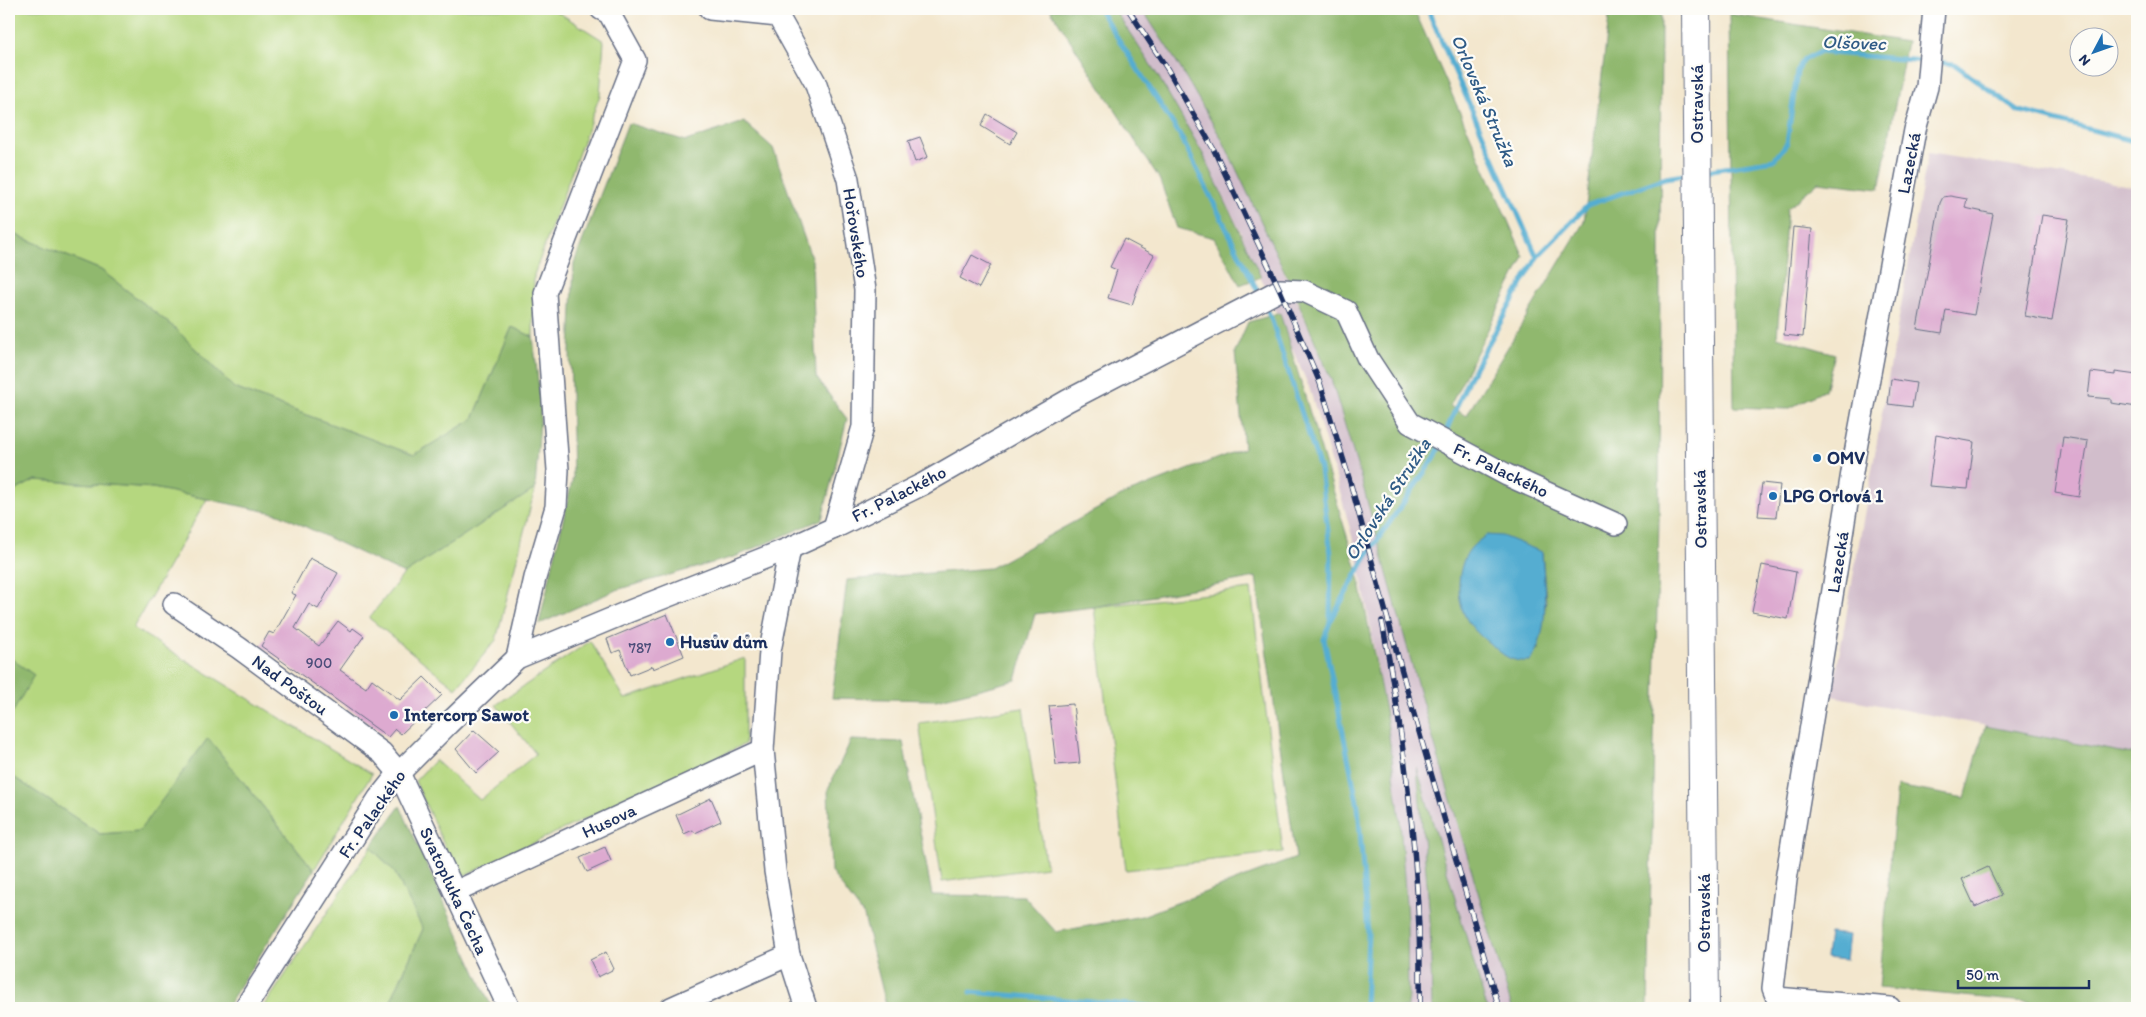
<svg xmlns="http://www.w3.org/2000/svg" width="2146" height="1017" font-family="Itim,sans-serif">
	<style>
		.industrial { fill: #d1bdcb }
		.green { fill: #b5d77f; stroke: #68836e }
		.forest { fill: #90b86e; stroke: #567466; fill-rule: evenodd }
		.water { fill: #54add1; stroke: #386e98 }
		.lines { fill: none; stroke-linecap: round; stroke-linejoin: round }
		.stream { stroke: #54add1; stroke-width: 5 }
		.building { fill: #ddaad0 }
		.street-casing { stroke: #676f85; stroke-width: 24 }
		.primary-casing { stroke: #676f85; stroke-width: 30 }
		.street { stroke: #fff; stroke-width: 21 }
		.primary { stroke: #fff; stroke-width: 28 }
		.rail-casing { stroke: #1b2f5e; stroke-width: 5.5 }
		.rail { stroke: #fdfcf7; stroke-width: 4; stroke-dasharray: 11; stroke-linecap: butt }
		.poi-dot { fill: #1f6fb2; stroke: #fdfcf7; stroke-width: 2 }
		.labels { text-anchor: middle; stroke-width: 4.5; stroke-linejoin: round; paint-order: stroke }
		.number-label { font-size: 15px; fill: #4c4e7a }
		.street-label { font-size: 18px; fill: #1b2f5e; stroke: #fdfcf7 }
		.poi-label { font-size: 18px; font-weight: bold; fill: #1b2f5e; stroke: #fdfcf7; text-anchor: start }
		.water-label { font-size: 19px; font-style: italic; fill: #2f5b86; stroke: #fdfcf7 }
	</style>
	<rect width="100%" height="100%" fill="#fdfcf7"/>
	<filter id="ink" filterUnits="userSpaceOnUse"><feTurbulence type="fractalNoise" baseFrequency=".02" numOctaves="2"/><feDisplacementMap in="SourceGraphic" scale="10" xChannelSelector="R" yChannelSelector="G"/><feConvolveMatrix kernelMatrix="1 2 1 2 8 2 1 2 1" color-interpolation-filters="sRGB"/></filter>
	<filter id="wash" filterUnits="userSpaceOnUse"><feTurbulence type="fractalNoise" baseFrequency=".0096" numOctaves="4" result="noise"/><feDisplacementMap in="SourceGraphic" scale="20" xChannelSelector="R" yChannelSelector="G"/><feGaussianBlur stdDeviation="1.12" result="paint"/><feColorMatrix in="noise" values="0 0 0 0 0 0 0 0 0 0 0 0 0 0 0 0 0 1.4 0 .05"/><feComposite in="paint" operator="in"/></filter>
	<g filter="url(#wash)">
		<rect width="100%" height="100%" fill="#f3e7ce"/>
		<!-- industrial -->
		<g class="industrial">
			<polygon points="1114,9 1142,9 1178,64 1224,143 1261,220 1331,379 1360,475 1422,701 1512,1008 1487,1008 1417,772 1430,918 1432,1008 1408,1008 1407,919 1400,820 1387,721 1358,558 1337,481 1309,387 1240,230 1203,154 1158,76"/>
			<polygon points="1928,153 2137,187 2137,755 1832,696"/>
		</g>
		<!-- green -->
		<g class="green">
			<polygon points="9,9 553,9 604,41 600,95 534,275 533,337 512,327 473,419 414,455 234,388 176,329 101,270 9,232"/>
			<polygon points="35,480 153,488 207,499 133,628 372,774 314,870 208,738 140,831 100,834 9,774 9,719 33,675 9,657 9,494"/>
			<polygon points="535,489 496,640 456,688 369,618 404,574"/>
			<polygon points="1251,589 1283,852 1126,870 1094,607"/>
			<polygon points="590,641 625,699 745,658 745,744 459,878 415,781 435,760 480,800 536,754 496,705"/>
			<polygon points="1023,708 1046,867 942,882 919,723"/>
			<polygon points="371,847 395,873 423,929 389,1005 385,1008 263,1008"/>
		</g>
		<!-- forest -->
		<g class="forest">
			<polygon points="1050,9 1114,9 1158,76 1203,154 1261,277 1240,285 1214,238 1177,228 1159,178"/>
			<path d="M1142,9h272l110,248 -74,149 16,10 118,-194 25,-205 -1,-8h53l-2,509 -11,490h-136l-90,-307 -62,-226 -29,-96 -40,-94 -67,-142 -46,-79zM1542,552l4,49 -8,49z"/>
			<polygon points="1729,14 1907,42 1879,189 1818,182 1787,209 1777,337 1835,354 1825,390 1788,409 1734,407"/>
			<polygon points="744,122 773,148 812,260 816,377 847,419 822,519 737,556 616,590 539,624 573,477 570,351 574,263 628,123 686,141"/>
			<polygon points="9,232 101,270 176,329 234,388 414,455 473,419 512,327 533,337 541,407 535,489 404,574 279,514 153,488 35,480 9,494"/>
			<polygon points="1280,313 1358,573 1387,721 1400,820 1407,919 1408,1008 887,1008 864,916 831,872 828,789 851,740 903,742 932,895 1024,896 1056,932 1142,916 1296,858 1256,577 1094,607 1035,614 1016,680 936,700 832,698 847,580 990,568 1123,495 1244,448 1235,352 1248,322"/>
			<polygon points="9,657 34,675 9,719"/>
			<polygon points="1985,726 2137,755 2137,1008 2090,1008 1879,988 1897,786 1965,798"/>
			<polygon points="208,738 314,870 226,1008 9,1008 9,774 100,834 139,831"/>
			<polygon points="1417,768 1487,1008 1432,1008 1430,918"/>
			<polygon points="400,806 492,1008 385,1008 389,1005 423,929 395,873 371,847"/>
		</g>
		<!-- water -->
		<g class="water">
			<path d="M1486,535l16,1 40,16c2,33 9,81 -12,109 -21,1 -25,-5 -41,-18 -10,-8 -22,-19 -26,-32 -7,-19 -5,-48 8,-63 4,-5 11,-9 15,-13z"/>
			<polygon points="1829,933 1849,935 1846,960 1826,958"/>
		</g>
		<g class="lines">
			<!-- stream -->
			<g class="stream">
				<polyline points="1099,9 1180,135 1260,296"/>
				<polyline points="1430,9 1430,15 1537,257 1468,380 1444,436"/>
				<polyline points="1935,62 1954,64 2017,110 2137,142"/>
				<polyline points="1706,171 1774,160 1787,143 1797,72 1803,60 1819,52 1924,61"/>
				<polyline points="1537,257 1588,205 1665,178 1690,174"/>
				<polyline points="1264,303 1271,318 1320,469 1331,554 1330,620"/>
				<polyline points="971,992 1167,1008"/>
				<polyline points="1365,1008 1368,933 1358,806 1324,639 1330,622 1367,555 1435,457 1440,446"/>
			</g>
		</g>
		<g id="blocks">
			<!-- building -->
			<g class="building">
				<polygon points="987,114 1017,132 1010,144 981,126"/>
				<polygon points="920,137 928,157 915,162 908,141"/>
				<polygon points="1950,196 1967,199 1965,208 1993,214 1974,315 1946,310 1942,333 1917,329 1940,203 1943,197"/>
				<polygon points="2042,215 2069,219 2052,321 2025,316"/>
				<polygon points="1793,227 1812,229 1803,337 1784,335"/>
				<polygon points="1124,239 1154,255 1140,281 1132,305 1108,298 1117,270 1110,267"/>
				<polygon points="972,255 991,265 979,288 960,278"/>
				<polygon points="2091,372 2115,375 2115,372 2137,375 2137,407 2111,403 2111,399 2088,397"/>
				<polygon points="1891,379 1916,383 1912,407 1888,404"/>
				<polygon points="1936,435 1974,442 1968,489 1929,486"/>
				<polygon points="2063,437 2088,441 2079,497 2055,493"/>
				<polygon points="1762,483 1780,485 1776,517 1758,516"/>
				<polygon points="310,558 338,573 318,609 309,604 295,628 319,646 338,621 351,631 353,628 364,636 340,670 366,688 372,679 400,700 424,677 442,695 401,734 395,729 388,737 261,646 269,632 274,634 296,595 291,593"/>
				<polygon points="1762,565 1796,572 1788,619 1752,612"/>
				<polygon points="667,614 684,656 653,669 652,666 630,675 620,650 612,653 607,639"/>
				<polygon points="1073,704 1080,763 1056,765 1049,706"/>
				<polygon points="474,730 499,752 476,773 456,749"/>
				<polygon points="711,798 721,821 695,833 693,830 684,834 676,815"/>
				<polygon points="605,847 611,861 587,872 580,858"/>
				<polygon points="1988,867 2002,895 1975,907 1962,879"/>
				<polygon points="606,952 614,969 598,977 590,960"/>
			</g>
		</g>
	</g>
	<g filter="url(#ink)">
		<use href="#blocks" fill-opacity="0" stroke="#676f85" stroke-width="1"/>
		<g class="lines">
			<defs>
				<g id="street">
					<polyline points="710,9 778,16 815,82 848,179 865,290 863,427 834,528"/>
					<polyline points="790,548 770,651 763,750 775,871 789,955 806,1008"/>
					<polyline points="174,604 239,648 382,753 399,773 509,1008"/>
					<polyline points="517,658 535,578 556,507 558,470 545,293 635,60 609,13 601,9"/>
					<polyline points="455,892 763,750"/>
					<polyline points="245,1008 379,798 399,773 448,724 517,658 625,613 790,548 834,528 923,484 1067,401 1280,290 1304,291 1346,311 1368,359 1410,423 1507,475 1616,524"/>
					<polyline points="671,1008 789,955"/>
					<polyline points="1890,1008 1777,998 1773,988 1786,880 1855,454 1915,130 1927,87 1934,9"/>
				</g>
				<polyline id="primary" points="1696,9 1705,1008"/>
			</defs>
			<!-- street casing -->
			<use href="#street" class="street-casing"/>
			<!-- primary casing -->
			<use href="#primary" class="primary-casing"/>
			<!-- street -->
			<use href="#street" class="street"/>
			<!-- primary -->
			<use href="#primary" class="primary"/>
			<defs>
				<g id="rail">
					<polyline points="1128,9 1168,70 1213,148 1280,290 1320,383 1349,478 1411,704 1499,1008"/>
					<path d="M1382,621c24,127 40,257 38,387"/>
				</g>
			</defs>
			<!-- rail casing -->
			<use href="#rail" class="rail-casing"/>
			<!-- rail -->
			<use href="#rail" class="rail"/>
		</g>
	</g>
	<!-- markers -->
	<g class="poi-dot">
		<circle cx="1817" cy="458" r="5"/>
		<circle cx="1773" cy="496" r="5"/>
		<circle cx="670" cy="642" r="5"/>
		<circle cx="394" cy="715" r="5"/>
	</g>
	<g class="labels">
		<!-- number labels -->
		<g class="number-label">
			<text x="640" y="653">787</text>
			<text x="319" y="668">900</text>
		</g>
		<!-- street labels -->
		<g class="street-label">
			<text transform="translate(1697 104) rotate(-90)" y="6">Ostravská</text>
			<text transform="translate(1909 163) rotate(-79)" y="6">Lazecká</text>
			<text transform="translate(856 233) rotate(81)" y="6">Hořovského</text>
			<text transform="translate(1501 470) rotate(26)" y="6">Fr. Palackého</text>
			<text transform="translate(899 494) rotate(-27)" y="6">Fr. Palackého</text>
			<text transform="translate(1700 509) rotate(-91)" y="6">Ostravská</text>
			<text transform="translate(1838 562) rotate(-81)" y="6">Lazecká</text>
			<text transform="translate(290 685) rotate(36)" y="6">Nad Poštou</text>
			<text transform="translate(372 814) rotate(-55)" y="6">Fr. Palackého</text>
			<text transform="translate(609 821) rotate(-25)" y="6">Husova</text>
			<text transform="translate(454 891) rotate(65)" y="6">Svatopluka Čecha</text>
			<text transform="translate(1704 913) rotate(-90)" y="6">Ostravská</text>
		</g>
		<!-- poi labels -->
		<g class="poi-label">
			<text x="1827" y="464">OMV</text>
			<text x="1783" y="502">LPG Orlová 1</text>
			<text x="680" y="648">Husův dům</text>
			<text x="404" y="721">Intercorp Sawot</text>
		</g>
		<!-- water labels -->
		<g class="water-label">
			<text transform="translate(1854 42) rotate(2)" y="7">Olšovec</text>
			<text transform="translate(1485 100) rotate(67)" y="7">Orlovská Stružka</text>
			<text transform="translate(1387 499) rotate(-57)" y="7">Orlovská Stružka</text>
		</g>
	</g>
	<!-- margin -->
	<rect width="2146" height="1017" fill="none" stroke="#fdfcf7" stroke-width="30"/>
	<!-- north arrow -->
	<g transform="translate(2094 52) rotate(229)"><circle r="24" fill="#fdfcf7" stroke="#a3aaba"/>
	<path d="M0-4L9 19L0 12L-9 19Z" fill="#1f6fb2"/>
	<text y="-8" font-size="14" font-weight="bold" text-anchor="middle" fill="#1b2f5e">N</text>
	</g>
	<!-- scale -->
	<path d="M1958 980v8h131v-8" fill="none" stroke="#1b2f5e" stroke-width="2.5"/>
	<text x="1966" y="980" font-size="15" fill="#1b2f5e" stroke="#fdfcf7" stroke-width="4" paint-order="stroke">50 m</text>
</svg>
